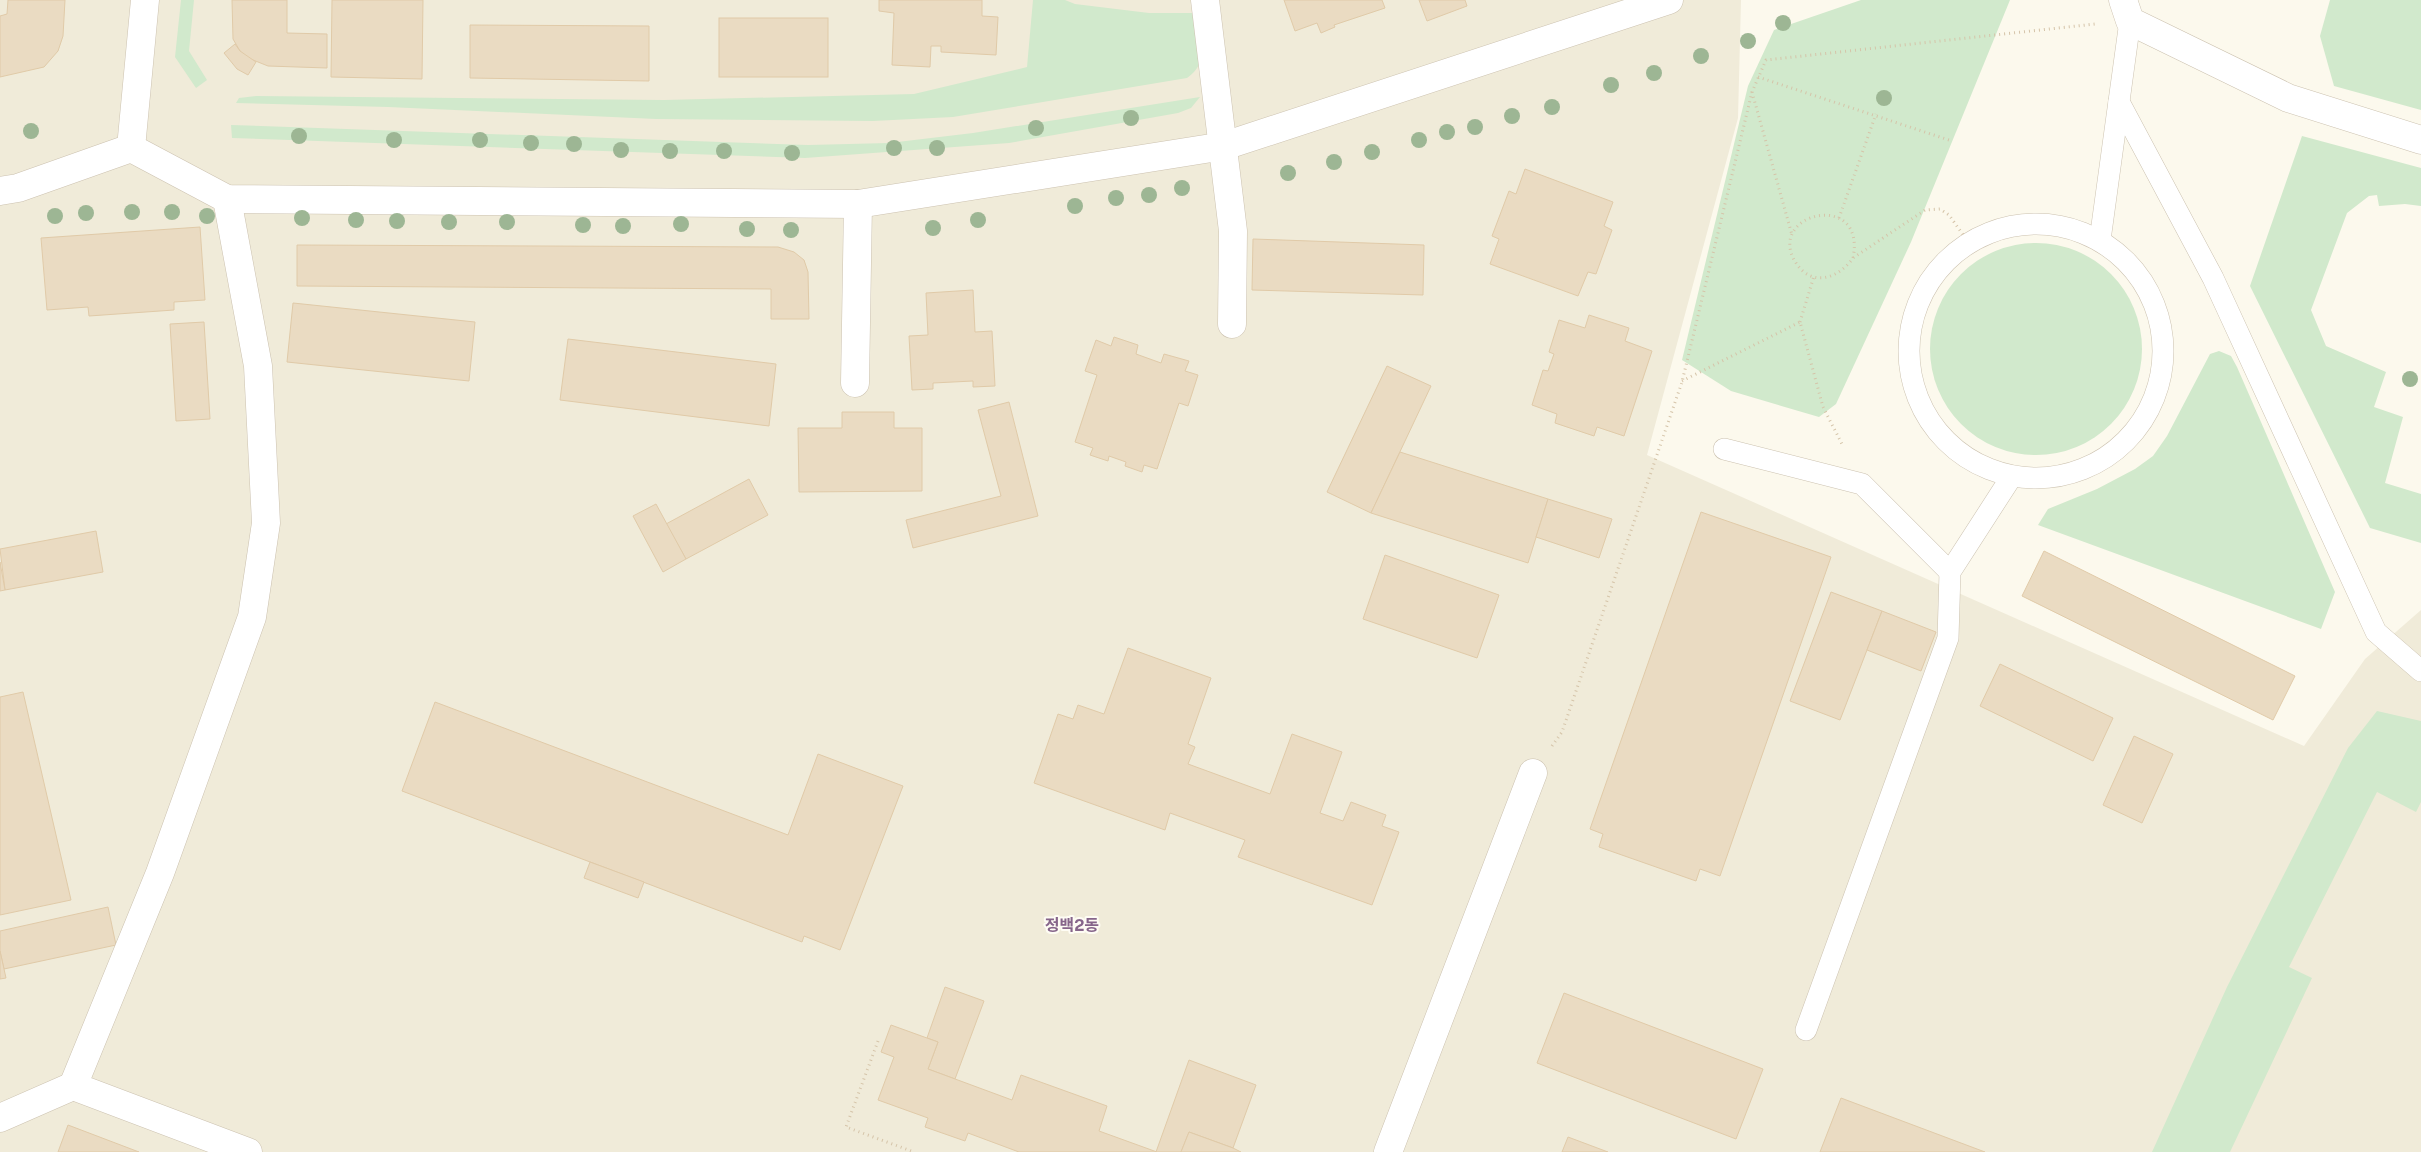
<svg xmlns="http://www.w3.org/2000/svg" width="2421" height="1152" font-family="'Public Sans','Noto Sans KR',sans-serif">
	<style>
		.residential { fill: #f0ebd9 }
		.green { fill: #d1e9cc }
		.building { fill: #eadbc2; stroke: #e0caa8 }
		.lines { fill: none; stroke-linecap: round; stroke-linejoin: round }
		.service-casing { stroke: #ccc2b0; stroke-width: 22 }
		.minor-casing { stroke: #ccc2b0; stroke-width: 29 }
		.tertiary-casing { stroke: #ccc2b0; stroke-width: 29 }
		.path { stroke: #d5c4a9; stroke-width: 3; stroke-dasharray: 1 4; stroke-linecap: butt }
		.service { stroke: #fff; stroke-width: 21 }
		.minor { stroke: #fff; stroke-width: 28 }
		.tertiary { stroke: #fff; stroke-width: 28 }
		.tree { fill: #9db694 }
		.labels { text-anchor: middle; stroke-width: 4; stroke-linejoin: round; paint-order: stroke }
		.quarter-label { font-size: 16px; font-weight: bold; fill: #86658a; stroke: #fefcf4 }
	</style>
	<rect width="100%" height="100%" fill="#fcf9ed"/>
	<!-- residential -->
	<polygon class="residential" points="0,0 1741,0 1738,118 1647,455 2304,746 2365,659 2421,610 2421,1152 0,1152"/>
	<!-- green -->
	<g class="green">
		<polygon points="181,0 194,0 189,51 207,80 196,88 175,57"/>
		<path d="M1033,0h32l10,4 74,9h44c6,24 19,48 -6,65l-234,39 -80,4 -217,-2 -268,-12 -152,-4 3,-5 17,-2 408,4 250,-6 113,-27z"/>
		<polygon points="1861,0 2010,0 1911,242 1836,404 1819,417 1731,391 1682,360 1748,86 1774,30"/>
		<polygon points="2330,0 2421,0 2421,110 2334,86 2320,36"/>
		<polygon points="1200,97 1191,108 1178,113 1009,143 805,158 232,138 231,125 808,145 889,143 973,133"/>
		<polygon points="2302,136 2421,168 2421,206 2405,204 2379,206 2377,195 2369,196 2347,213 2311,310 2326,346 2386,372 2374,407 2403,417 2385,483 2421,494 2421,543 2370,528 2250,286"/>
		<circle cx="2036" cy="349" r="106"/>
		<polygon points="2219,351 2231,356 2237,367 2335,592 2321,629 2038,525 2048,509 2097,489 2135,469 2153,456 2167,436 2210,354"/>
		<polygon points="2377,711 2421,721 2421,802 2416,812 2377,792 2289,967 2312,978 2230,1152 2152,1152 2227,987 2348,748"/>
	</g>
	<!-- building -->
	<g class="building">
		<polygon points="8,0 65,0 63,36 58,51 44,67 0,77 0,16 7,14"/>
		<polygon points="232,0 287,0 287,33 327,34 327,68 268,66 248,58 240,51 233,39"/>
		<polygon points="332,0 423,0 422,79 331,77"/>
		<polygon points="879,0 982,0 982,16 998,17 996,55 941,52 941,46 931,46 930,67 892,65 894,13 879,11"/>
		<polygon points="1284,0 1382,0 1385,8 1334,25 1335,27 1321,33 1317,23 1295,31"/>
		<polygon points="1419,0 1465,0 1467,6 1427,21"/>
		<rect x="719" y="18" width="109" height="59"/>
		<polygon points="470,25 649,26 649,81 470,78"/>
		<polygon points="235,44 240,51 256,62 248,75 237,69 224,53"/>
		<polygon points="1525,169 1613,202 1604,226 1612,230 1596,274 1588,272 1578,296 1490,264 1499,239 1492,236 1509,191 1516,194"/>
		<polygon points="200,227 205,300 174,302 174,310 89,316 88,307 47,310 41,238"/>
		<polygon points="1253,239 1424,245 1423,295 1252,290"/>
		<polygon points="297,245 778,247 794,252 804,260 808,272 809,319 771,319 771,289 297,286"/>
		<polygon points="973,290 975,332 992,331 995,386 973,387 973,381 933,383 933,389 912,390 909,336 928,335 926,293"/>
		<polygon points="293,303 475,322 469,381 287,362"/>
		<polygon points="1589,315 1629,328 1625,341 1652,351 1624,436 1597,427 1594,436 1555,423 1557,414 1532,405 1543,370 1548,371 1554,354 1549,352 1559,320 1585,328"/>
		<polygon points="204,322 210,419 176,421 170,324"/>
		<polygon points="1114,337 1138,345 1136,354 1161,363 1164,354 1189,361 1185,371 1198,375 1188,406 1179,403 1157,469 1144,465 1142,472 1125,466 1126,462 1109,456 1108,461 1090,455 1093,448 1075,442 1097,375 1085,371 1096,340 1111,346"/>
		<polygon points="568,339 776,364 769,426 560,400"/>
		<polygon points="1387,366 1431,386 1371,513 1327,492"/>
		<polygon points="1009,402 1038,516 913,548 906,520 1001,496 978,410"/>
		<polygon points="842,412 894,412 894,428 922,428 922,491 799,492 798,428 842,428"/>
		<polygon points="1400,452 1548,499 1528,563 1371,513"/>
		<polygon points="749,479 768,515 686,559 666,524"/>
		<polygon points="1548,499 1612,519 1599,558 1536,537"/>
		<polygon points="656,504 686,559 663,572 633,516"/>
		<polygon points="1701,512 1831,557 1720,876 1700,869 1696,881 1599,847 1603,834 1590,829"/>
		<polygon points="96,531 103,572 5,590 0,549"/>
		<polygon points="2044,551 2295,676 2273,720 2022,596"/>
		<polygon points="1385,555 1499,595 1477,658 1363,619"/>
		<polygon points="0,562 5,590 0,591"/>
		<polygon points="1831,592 1882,611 1840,720 1790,701"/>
		<polygon points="1882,611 1936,632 1921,671 1867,650"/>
		<polygon points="1128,648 1211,678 1188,744 1195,747 1188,764 1270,794 1292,734 1342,752 1320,813 1343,821 1351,802 1386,815 1382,826 1399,832 1372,905 1238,857 1245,840 1170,813 1165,830 1034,783 1058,714 1073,719 1078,705 1104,714"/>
		<polygon points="2000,664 2113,718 2093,761 1980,706"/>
		<polygon points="23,692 71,900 0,915 0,697"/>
		<polygon points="435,702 788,835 818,754 903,786 840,950 804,936 802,942 402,791"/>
		<polygon points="2134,736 2173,754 2142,823 2103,805"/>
		<polygon points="590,862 644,882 638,898 584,878"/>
		<polygon points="108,907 116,945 4,969 0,951 0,931"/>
		<polygon points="0,951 6,978 0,979"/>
		<polygon points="945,987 984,1001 955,1079 928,1069 938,1042 927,1038"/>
		<polygon points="1564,993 1763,1069 1736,1139 1537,1063"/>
		<polygon points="891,1025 938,1042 928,1069 1012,1100 1021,1075 1107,1106 1099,1131 1157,1152 1019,1152 968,1133 965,1141 925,1127 928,1118 878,1100 894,1057 881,1052"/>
		<polygon points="1189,1060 1256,1085 1233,1148 1189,1132 1181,1152 1156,1152"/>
		<polygon points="1841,1098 1985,1152 1820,1152"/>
		<polygon points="68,1125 139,1152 58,1152"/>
		<polygon points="1189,1132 1233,1148 1241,1152 1181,1152"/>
		<polygon points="1568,1137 1608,1152 1562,1152"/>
	</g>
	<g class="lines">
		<defs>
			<g id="service">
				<polyline points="2119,102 2213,278 2376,632 2421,671"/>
				<circle cx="2036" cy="351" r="127"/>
				<polyline points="2100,240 2130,21"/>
				<polyline points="1724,449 1862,484 1950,572"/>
				<polyline points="1806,1030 1948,638 1950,572 2012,476"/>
			</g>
			<g id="minor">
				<polyline points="1205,0 1233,231 1232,324"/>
				<polyline points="2123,0 2130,21 2288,98 2421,140"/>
				<polyline points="0,191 18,188 131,148 145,0"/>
				<polyline points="227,199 258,366 266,523 252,617 160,873 73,1086 248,1152"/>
				<polyline points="855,383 858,204"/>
				<polyline points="0,1118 73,1086"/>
				<polyline points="1388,1152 1533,773"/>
			</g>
			<polyline id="tertiary" points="131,148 227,199 858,204 1224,146 1669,0"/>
		</defs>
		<!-- service casing -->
		<use href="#service" class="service-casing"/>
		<!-- minor casing -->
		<use href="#minor" class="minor-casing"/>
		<!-- tertiary casing -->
		<use href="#tertiary" class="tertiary-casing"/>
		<!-- path -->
		<g class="path">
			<polyline points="1758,77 1952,141"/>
			<polyline points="1752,92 1792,235"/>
			<polyline points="1839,218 1876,114"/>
			<path d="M1853,258c14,-69 -89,-45 -57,5 16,25 43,15 57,-5l72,-48 15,-1 9,6 20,28"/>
			<polyline points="1800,322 1814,276"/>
			<polyline points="1682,381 1800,322 1823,407 1843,446"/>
			<polyline points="1552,746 1562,732 1682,382 1752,92 1766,60 2095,24"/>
			<polyline points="878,1041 846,1127 914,1152"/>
		</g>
		<!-- service -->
		<use href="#service" class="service"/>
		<!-- minor -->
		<use href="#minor" class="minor"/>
		<!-- tertiary -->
		<use href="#tertiary" class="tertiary"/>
	</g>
	<!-- trees -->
	<g class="tree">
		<circle cx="1783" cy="23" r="8"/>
		<circle cx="1748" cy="41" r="8"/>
		<circle cx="1701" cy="56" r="8"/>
		<circle cx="1654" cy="73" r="8"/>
		<circle cx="1611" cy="85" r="8"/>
		<circle cx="1884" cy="98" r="8"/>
		<circle cx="1552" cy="107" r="8"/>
		<circle cx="1512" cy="116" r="8"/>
		<circle cx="1131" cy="118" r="8"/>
		<circle cx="1475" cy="127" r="8"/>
		<circle cx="1036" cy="128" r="8"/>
		<circle cx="31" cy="131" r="8"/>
		<circle cx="1447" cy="132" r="8"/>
		<circle cx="299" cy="136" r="8"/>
		<circle cx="394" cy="140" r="8"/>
		<circle cx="480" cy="140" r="8"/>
		<circle cx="1419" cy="140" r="8"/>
		<circle cx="531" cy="143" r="8"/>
		<circle cx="574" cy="144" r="8"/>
		<circle cx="894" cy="148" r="8"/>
		<circle cx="937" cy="148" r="8"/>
		<circle cx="621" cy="150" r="8"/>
		<circle cx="670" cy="151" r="8"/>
		<circle cx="724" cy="151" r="8"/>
		<circle cx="1372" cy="152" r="8"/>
		<circle cx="792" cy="153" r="8"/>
		<circle cx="1334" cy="162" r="8"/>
		<circle cx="1288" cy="173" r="8"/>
		<circle cx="1182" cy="188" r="8"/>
		<circle cx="1149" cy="195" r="8"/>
		<circle cx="1116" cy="198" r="8"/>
		<circle cx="1075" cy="206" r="8"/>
		<circle cx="132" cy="212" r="8"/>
		<circle cx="172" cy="212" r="8"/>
		<circle cx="86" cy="213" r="8"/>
		<circle cx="55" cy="216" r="8"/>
		<circle cx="207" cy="216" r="8"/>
		<circle cx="302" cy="218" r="8"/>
		<circle cx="356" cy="220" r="8"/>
		<circle cx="978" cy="220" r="8"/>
		<circle cx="397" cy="221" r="8"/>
		<circle cx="449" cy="222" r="8"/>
		<circle cx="507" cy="222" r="8"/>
		<circle cx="681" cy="224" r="8"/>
		<circle cx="583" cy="225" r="8"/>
		<circle cx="623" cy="226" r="8"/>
		<circle cx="933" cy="228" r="8"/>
		<circle cx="747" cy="229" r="8"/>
		<circle cx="791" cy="230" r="8"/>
		<circle cx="2410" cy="379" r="8"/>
	</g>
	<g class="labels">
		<!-- quarter labels -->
		<g class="quarter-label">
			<text x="1072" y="931">정백2동</text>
		</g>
	</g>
</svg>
